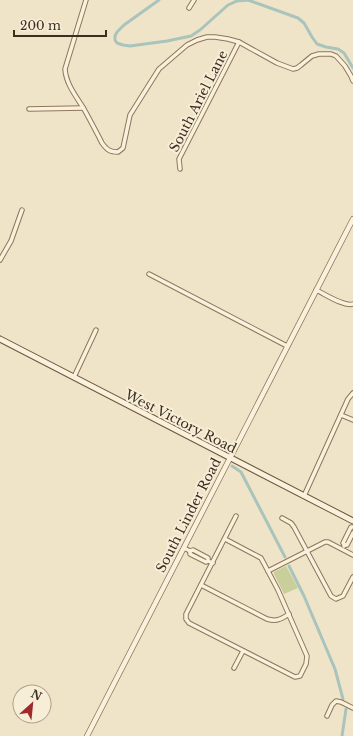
<svg xmlns="http://www.w3.org/2000/svg" width="353" height="736" font-family="'Libre Baskerville',serif">
	<style>
		.green { fill: #c9cf9b }
		.lines { fill: none; stroke-linecap: round; stroke-linejoin: round }
		.canal { stroke: #a9c4bc; stroke-width: 3 }
		.minor-casing { stroke: #8d765c; stroke-width: 5.5 }
		.tertiary-casing { stroke: #8d765c; stroke-width: 6 }
		.secondary-casing { stroke: #6f573f; stroke-width: 7 }
		.minor { stroke: #faf1dc; stroke-width: 3.5 }
		.tertiary { stroke: #faf1dc; stroke-width: 4.5 }
		.secondary { stroke: #faf1dc; stroke-width: 5 }
		.labels { text-anchor: middle; stroke-width: 4; stroke-linejoin: round; paint-order: stroke }
		.street-label { font-size: 13px; fill: #3d2e20; stroke: #f7eed8 }
	</style>
	<rect width="100%" height="100%" fill="#f0e4c8"/>
	<!-- green -->
	<polygon class="green" points="286,566 298,588 284,594 274,574 274,572"/>
	<g class="lines">
		<!-- canal -->
		<g class="canal">
			<polyline points="159,0 124,25 117,32 115,36 115,40 117,43 123,45 130,46 167,41 191,36 200,30 228,5 237,1 248,0 298,18 304,23 312,37 317,44 326,47 338,49 344,53 353,68"/>
			<polyline points="232,466 241,472 285,557"/>
			<polyline points="289,566 304,596 335,669 343,699"/>
			<polyline points="342,736 346,709"/>
		</g>
		<defs>
			<g id="minor">
				<path d="M86,0l-21,69c1,15 11,27 19,40 6,11 12,22 18,34 5,7 8,9 16,9l5,-4 7,-33 29,-46 28,-24 10,-5 10,-3h8l13,2 11,3 38,21 16,6 4,-1 4,-3 11,-9 7,-2h12l5,2 9,10 6,10 2,5"/>
				<polyline points="189,8 194,0"/>
				<polyline points="29,109 83,108"/>
				<polyline points="180,169 179,159 239,42"/>
				<polyline points="0,260 11,241 22,210"/>
				<polyline points="149,274 287,346"/>
				<path d="M316,290c9,4 28,17 37,14"/>
				<polyline points="74,377 96,330"/>
				<polyline points="341,415 353,420"/>
				<polyline points="304,496 348,399 353,393"/>
				<polyline points="282,518 291,523 294,527 331,596 336,599 343,596 353,577"/>
				<polyline points="225,539 261,558 278,590 307,656 306,664 300,676 295,677 293,676 189,623 186,619 186,614 236,516"/>
				<polyline points="345,545 343,543 351,527 353,527"/>
				<polyline points="344,546 345,545 347,545 353,533"/>
				<polyline points="184,548 190,551 193,550 208,558 208,561 213,563"/>
				<polyline points="190,551 190,554 206,562 208,561"/>
				<polyline points="268,571 325,542 328,542 330,543 353,555"/>
				<path d="M201,585l66,34c10,3 14,0 22,-5"/>
				<polyline points="234,668 243,651"/>
				<polyline points="327,716 332,705 336,701 341,702 353,708"/>
			</g>
			<polyline id="tertiary" points="87,736 353,219"/>
			<polyline id="secondary" points="0,339 353,521"/>
		</defs>
		<!-- minor casing -->
		<use href="#minor" class="minor-casing"/>
		<!-- tertiary casing -->
		<use href="#tertiary" class="tertiary-casing"/>
		<!-- secondary casing -->
		<use href="#secondary" class="secondary-casing"/>
		<!-- minor -->
		<use href="#minor" class="minor"/>
		<!-- tertiary -->
		<use href="#tertiary" class="tertiary"/>
		<!-- secondary -->
		<use href="#secondary" class="secondary"/>
	</g>
	<g class="labels">
		<!-- street labels -->
		<g class="street-label">
			<text transform="translate(198 101) rotate(-63)" y="5">South Ariel Lane</text>
			<text transform="translate(181 421) rotate(27)" y="5">West Victory Road</text>
			<text transform="translate(188 515) rotate(-63)" y="5">South Linder Road</text>
		</g>
	</g>
	<!-- north arrow -->
	<g transform="translate(32 704) rotate(27)"><circle r="19" fill="#f7eed8" stroke="#ada18e"/>
	<path d="M0-3L7 15L0 10L-7 15Z" fill="#9e2a2b"/>
	<text y="-6" font-size="11" font-weight="bold" text-anchor="middle" fill="#3d2e20">N</text>
	</g>
	<!-- scale -->
	<path d="M14 30v6h92v-6" fill="none" stroke="#3d2e20" stroke-width="2"/>
	<text x="20" y="30" font-size="12" fill="#3d2e20" stroke="#f7eed8" stroke-width="3" paint-order="stroke">200 m</text>
</svg>
